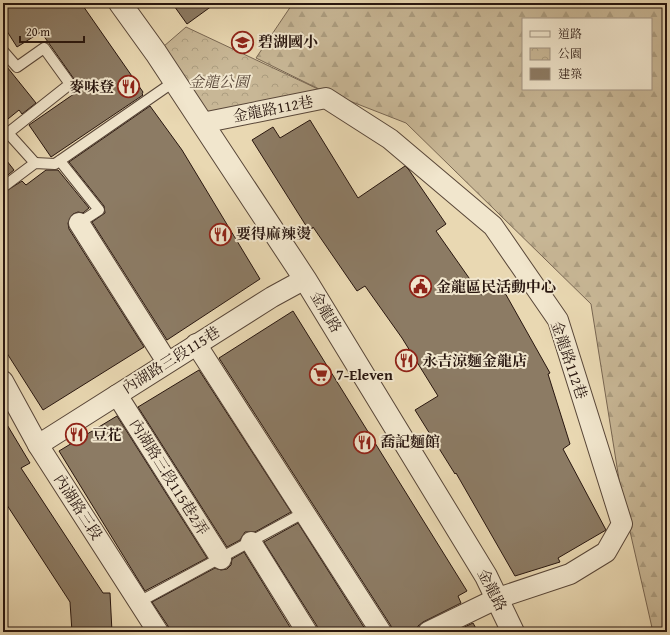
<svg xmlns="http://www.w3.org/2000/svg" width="670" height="635" font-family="'Gentium Book Plus','Noto Serif TC',serif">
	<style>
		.forest { fill: url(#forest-firs); stroke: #786652; fill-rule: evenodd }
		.park { fill: url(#park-crowns); stroke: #786652 }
		.building { fill: #8c7b64; stroke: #28160f }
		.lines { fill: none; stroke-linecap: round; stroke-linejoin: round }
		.service-casing { stroke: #584638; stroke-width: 12 }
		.minor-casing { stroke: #584638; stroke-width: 22 }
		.tertiary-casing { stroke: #584638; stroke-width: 24 }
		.service { stroke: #f1e6cd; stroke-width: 10 }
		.minor { stroke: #f1e6cd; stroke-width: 20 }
		.tertiary { stroke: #f1e6cd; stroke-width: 22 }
		.labels { text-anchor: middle; stroke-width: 4; stroke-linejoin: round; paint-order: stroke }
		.poi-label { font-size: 15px; font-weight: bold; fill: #28160f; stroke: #f1e6cd; text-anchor: start }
		.park-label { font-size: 15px; font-style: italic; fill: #584638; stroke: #f1e6cd }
		.street-label { font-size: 15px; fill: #28160f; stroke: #f1e6cd }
	</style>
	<defs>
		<pattern id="forest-firs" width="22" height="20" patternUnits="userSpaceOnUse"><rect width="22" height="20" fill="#c8b796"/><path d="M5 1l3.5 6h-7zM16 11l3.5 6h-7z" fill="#ac9d80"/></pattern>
		<pattern id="park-crowns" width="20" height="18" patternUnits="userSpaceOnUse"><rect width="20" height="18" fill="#c8b796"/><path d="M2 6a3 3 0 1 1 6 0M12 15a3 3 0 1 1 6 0" fill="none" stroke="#ac9d80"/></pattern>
	</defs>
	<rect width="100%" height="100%" fill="#e9d8b2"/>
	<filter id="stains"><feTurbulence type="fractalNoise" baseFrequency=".005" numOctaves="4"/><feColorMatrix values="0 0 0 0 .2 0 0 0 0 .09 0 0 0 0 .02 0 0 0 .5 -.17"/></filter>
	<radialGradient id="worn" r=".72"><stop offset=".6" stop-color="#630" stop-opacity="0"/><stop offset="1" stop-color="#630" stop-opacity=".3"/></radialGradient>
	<!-- forest -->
	<path class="forest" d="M293,3h374v629h-14l-32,-140 -30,-188 -185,-181 -87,-34 -63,-31zM523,19h128v70h-128z"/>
	<!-- park -->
	<polygon class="park" points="186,27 318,89 202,123 156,53"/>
	<!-- building -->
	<g class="building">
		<polygon points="3,3 81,3 143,92 142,94 143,95 51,157 29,125 81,89 41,32 17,47 3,25"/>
		<polygon points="172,3 216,3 187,24"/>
		<polygon points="3,62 36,103 22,114 19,110 3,123"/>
		<polygon points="150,106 182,150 260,279 167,340 92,222 105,213 104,206 69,162"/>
		<polygon points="310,120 358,198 405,166 409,170 446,224 436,231 481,295 500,284 550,373 548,374 570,444 563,449 606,530 558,558 560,562 515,576 456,473 455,474 415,410 438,396 402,338 365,286 357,291 313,227 310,232 252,140 273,127 280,138"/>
		<polygon points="3,156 14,170 3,179"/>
		<polygon points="58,170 89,208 83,213 78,212 73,214 68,223 69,229 144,347 43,410 3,347 3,193 22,181 26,185 46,170"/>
		<polygon points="293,311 467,591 458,596 461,603 423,622 418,626 417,632 392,632 391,626 219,358"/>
		<polygon points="199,370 291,512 255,532 245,532 240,540 227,547 138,407"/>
		<polygon points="117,416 207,558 145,591 59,451"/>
		<polygon points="3,418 30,463 21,468 103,593 110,593 112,632 72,632 70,602 3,499"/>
		<polygon points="298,523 367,632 318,632 317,626 264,542"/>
		<polygon points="244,552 293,632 169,632 168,626 152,602 215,568 221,570 227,569 231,565 232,559"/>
		<polygon points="473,623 478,632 454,632"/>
	</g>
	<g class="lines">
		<defs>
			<g id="service">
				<polyline points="3,51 17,67 44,48 70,84 8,133 35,163"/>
				<polyline points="60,161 99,210 79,223"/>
				<polyline points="3,187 35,163 55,164 175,81"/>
				<polyline points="139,602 305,512"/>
			</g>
			<g id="minor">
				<polyline points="202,123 326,98 390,139 493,226 558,320 622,524 606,552 570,574 498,598 428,632"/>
				<polyline points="79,223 167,362"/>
				<polyline points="196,344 381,632"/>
				<polyline points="3,381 38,445 158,632"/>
				<polyline points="117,395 221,559"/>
				<polyline points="38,445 272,297 305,279"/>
				<polyline points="251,542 307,632"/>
			</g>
			<polyline id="tertiary" points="120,3 156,53 305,279 486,576 513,632"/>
		</defs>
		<!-- service casing -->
		<use href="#service" class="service-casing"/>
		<!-- minor casing -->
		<use href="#minor" class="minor-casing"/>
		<!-- tertiary casing -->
		<use href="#tertiary" class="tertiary-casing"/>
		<!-- service -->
		<use href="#service" class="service"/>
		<!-- minor -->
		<use href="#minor" class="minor"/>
		<!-- tertiary -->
		<use href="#tertiary" class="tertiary"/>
	</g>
	<!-- icons -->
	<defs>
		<symbol id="school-ring" viewBox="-11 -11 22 22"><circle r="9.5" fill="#f1e6cd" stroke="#8f2418" stroke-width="1.5"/><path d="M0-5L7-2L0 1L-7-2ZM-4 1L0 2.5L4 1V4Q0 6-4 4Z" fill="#8f2418"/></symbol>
		<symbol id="restaurant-ring" viewBox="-11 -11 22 22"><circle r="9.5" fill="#f1e6cd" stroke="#8f2418" stroke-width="1.5"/><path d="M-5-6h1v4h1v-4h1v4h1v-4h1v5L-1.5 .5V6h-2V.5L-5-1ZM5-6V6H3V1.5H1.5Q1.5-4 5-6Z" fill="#8f2418"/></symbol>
		<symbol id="civic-ring" viewBox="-11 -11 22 22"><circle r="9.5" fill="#f1e6cd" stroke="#8f2418" stroke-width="1.5"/><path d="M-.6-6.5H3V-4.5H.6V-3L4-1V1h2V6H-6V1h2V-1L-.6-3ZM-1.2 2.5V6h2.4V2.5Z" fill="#8f2418"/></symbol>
		<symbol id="supermarket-ring" viewBox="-11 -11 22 22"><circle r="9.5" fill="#f1e6cd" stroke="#8f2418" stroke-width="1.5"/><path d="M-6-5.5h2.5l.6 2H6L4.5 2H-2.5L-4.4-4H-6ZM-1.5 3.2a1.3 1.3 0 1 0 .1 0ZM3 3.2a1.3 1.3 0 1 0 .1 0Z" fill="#8f2418"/></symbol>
	</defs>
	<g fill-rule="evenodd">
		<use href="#school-ring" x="230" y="30" width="25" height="25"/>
		<use href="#restaurant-ring" x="116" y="74" width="25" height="25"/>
		<use href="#restaurant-ring" x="208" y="222" width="25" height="25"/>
		<use href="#civic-ring" x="408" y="274" width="25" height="25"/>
		<use href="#restaurant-ring" x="394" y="348" width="25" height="25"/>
		<use href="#supermarket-ring" x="308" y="362" width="25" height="25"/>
		<use href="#restaurant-ring" x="64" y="422" width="25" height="25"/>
		<use href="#restaurant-ring" x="352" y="430" width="25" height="25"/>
	</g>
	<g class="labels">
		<!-- poi labels -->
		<g class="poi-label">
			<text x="258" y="47">碧湖國小</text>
			<text x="114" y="92" text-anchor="end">麥味登</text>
			<text x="236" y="239">要得麻辣燙</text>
			<text x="436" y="292">金龍區民活動中心</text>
			<text x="422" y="366">永吉涼麵金龍店</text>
			<text x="336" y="380">7-Eleven</text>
			<text x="92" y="440">豆花</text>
			<text x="380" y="447">喬記麵館</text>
		</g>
		<!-- park labels -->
		<g class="park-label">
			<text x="219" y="87">金龍公園</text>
		</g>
		<!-- street labels -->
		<g class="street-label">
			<text transform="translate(273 109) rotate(-11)" y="5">金龍路112巷</text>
			<text transform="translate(326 312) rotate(59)" y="5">金龍路</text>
			<text transform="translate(171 360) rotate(-32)" y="5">內湖路三段115巷</text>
			<text transform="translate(569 360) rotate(71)" y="5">金龍路112巷</text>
			<text transform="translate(169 477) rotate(58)" y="5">內湖路三段115巷2弄</text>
			<text transform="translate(78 507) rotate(57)" y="5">內湖路三段</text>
			<text transform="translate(492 590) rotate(63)" y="5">金龍路</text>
		</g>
	</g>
	<!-- margin -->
	<rect width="670" height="635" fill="none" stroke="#e9d8b2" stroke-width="16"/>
	<rect x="4" y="4" width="662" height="627" fill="none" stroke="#28160f" stroke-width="2"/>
	<rect x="8" y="8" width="654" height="619" fill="none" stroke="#28160f"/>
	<!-- legend -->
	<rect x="522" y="18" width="130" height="72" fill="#f1e6cd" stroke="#a19381"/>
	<rect x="530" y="31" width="20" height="6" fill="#f1e6cd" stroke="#a19381"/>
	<text x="558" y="38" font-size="12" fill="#28160f">道路</text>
	<rect x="530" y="48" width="20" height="12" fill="url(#park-crowns)" stroke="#a19381"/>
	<text x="558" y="58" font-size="12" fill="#28160f">公園</text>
	<rect x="530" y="68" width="20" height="12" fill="#8c7b64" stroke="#a19381"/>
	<text x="558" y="78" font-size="12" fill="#28160f">建築</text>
	<!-- scale -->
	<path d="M20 36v6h64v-6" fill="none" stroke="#28160f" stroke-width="2"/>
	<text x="26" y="36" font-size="12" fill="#28160f" stroke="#f1e6cd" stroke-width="3" paint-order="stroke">20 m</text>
	<rect width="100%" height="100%" filter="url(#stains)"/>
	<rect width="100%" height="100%" fill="url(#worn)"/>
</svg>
